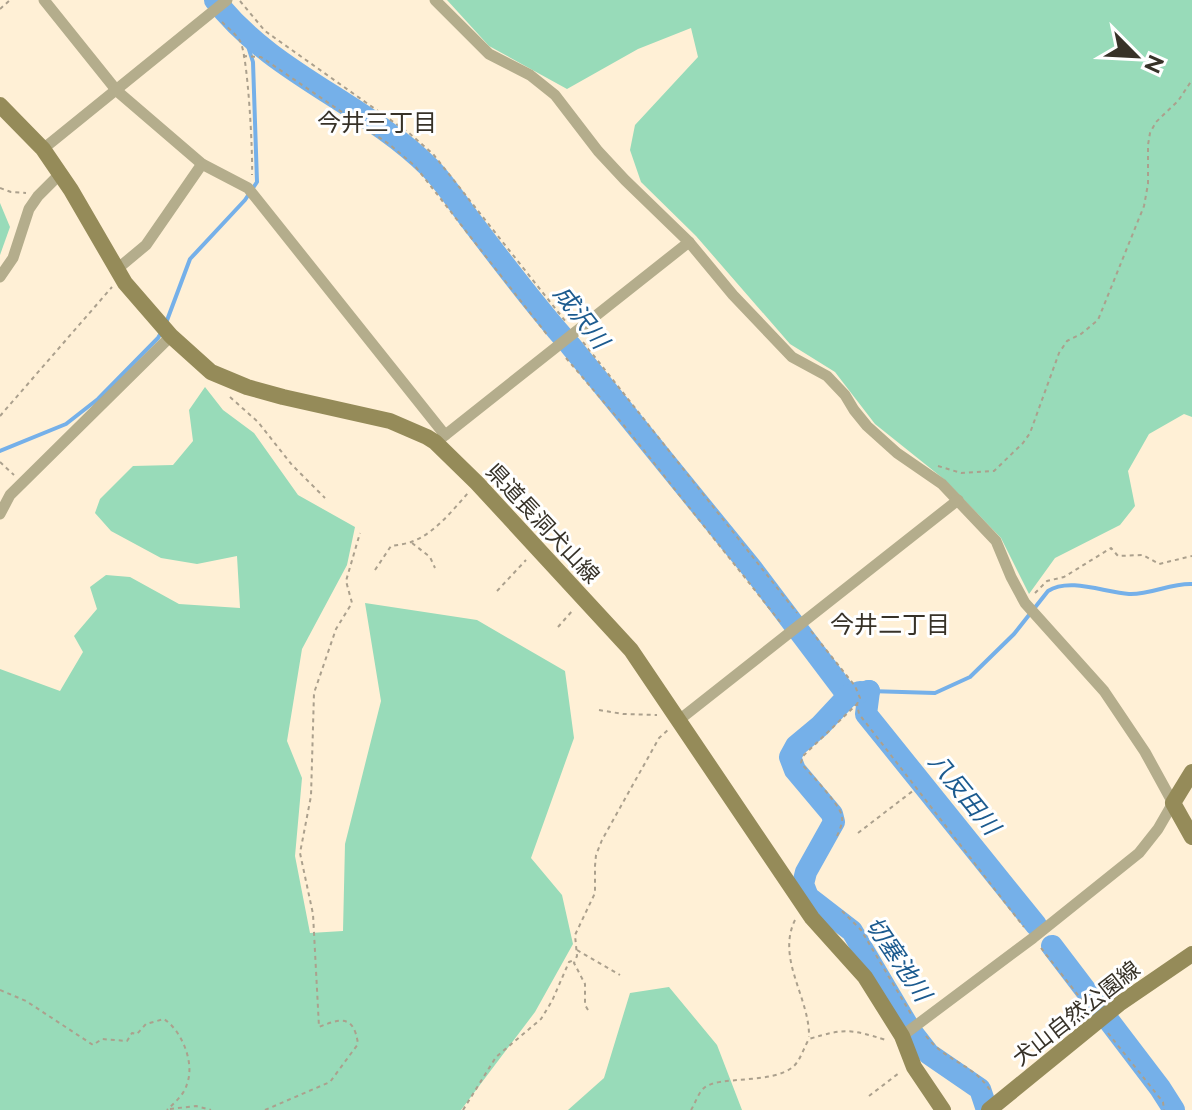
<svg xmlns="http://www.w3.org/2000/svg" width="1192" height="1110" font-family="Raleway,'Noto Sans JP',sans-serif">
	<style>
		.green { fill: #98dbb9 }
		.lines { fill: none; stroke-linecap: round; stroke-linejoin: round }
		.stream { stroke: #75b0e9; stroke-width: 4 }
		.river { stroke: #75b0e9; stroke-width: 22 }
		.path { stroke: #aba08d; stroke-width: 2; stroke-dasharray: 4 4; stroke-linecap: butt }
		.street { stroke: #b4ad8c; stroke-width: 11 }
		.secondary { stroke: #958b59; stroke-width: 16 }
		.secondary-bridge { stroke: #958b59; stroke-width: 16 }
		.labels { text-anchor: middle; stroke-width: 6; stroke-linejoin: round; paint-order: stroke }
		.street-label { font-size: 22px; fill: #373228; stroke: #fff }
		.neighbourhood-label { font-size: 24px; fill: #373228; stroke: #fff }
		.water-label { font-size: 24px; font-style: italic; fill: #1c5b8f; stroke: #fff }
	</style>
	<rect width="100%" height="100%" fill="#fff0d6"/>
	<!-- green -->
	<g class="green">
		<polygon points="447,0 1192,0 1192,417 1184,414 1149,434 1128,471 1135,506 1120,525 1055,558 1029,594 1001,538 945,480 875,424 835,372 790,344 696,236 641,182 630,150 635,125 698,57 691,28 638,49 567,89 489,46"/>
		<polygon points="0,203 10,227 0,255"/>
		<polygon points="205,387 223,410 254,433 298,495 355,527 347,565 302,649 287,741 302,778 295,856 310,933 343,931 345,844 381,701 365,603 477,620 565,671 574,738 531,858 562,895 573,944 535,1012 461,1110 0,1110 0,669 60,691 83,652 74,636 97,609 90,587 106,575 130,577 179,604 240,608 237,556 197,564 161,558 111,531 95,513 100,499 133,466 173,465 193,441 189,410"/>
		<polygon points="669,987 717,1045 742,1110 568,1110 604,1078 630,993"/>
	</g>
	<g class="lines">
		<!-- stream -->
		<g class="stream">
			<polyline points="166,323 190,259 245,200 257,182 253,62 244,34"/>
			<polyline points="0,451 66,424 98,399 158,338 162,331"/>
			<path d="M869,691l66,2 35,-16 44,-43 34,-43c22,-14 58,2 81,3 21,1 42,-11 63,-10"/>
		</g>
		<!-- river -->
		<g class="river">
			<path d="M215,0c57,74 150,103 215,168 16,16 28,36 41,53 32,42 64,85 99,124l183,225 95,126 21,-5"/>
			<polyline points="869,691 866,714 1036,925"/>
			<polyline points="860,692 848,696 820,726 796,746 790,757 795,770 832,814 834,822 806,872 803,884 808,897 852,931 911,1031 929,1054 980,1089 987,1110"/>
			<polyline points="1052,946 1160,1088 1174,1110"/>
		</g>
		<!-- path -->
		<g class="path">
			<polyline points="240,1 265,31 409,133 433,154 566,322"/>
			<polyline points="0,9 10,0"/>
			<path d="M222,22c6,6 14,12 18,19 8,13 13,114 12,134"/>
			<polyline points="243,56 261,57 389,144 415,166 549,337"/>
			<polyline points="0,188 11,192 26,193"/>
			<polyline points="583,342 797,613"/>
			<polyline points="566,358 627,429 781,623"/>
			<polyline points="230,397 258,422 292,465 325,498"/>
			<polyline points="0,416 112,287"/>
			<polyline points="0,462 14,475"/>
			<polyline points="938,466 961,473 994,471 1023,443 1030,433 1059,353 1067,341 1081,334 1098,320 1144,206 1148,184 1148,145 1150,133 1156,122 1178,101 1192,80"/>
			<polyline points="412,543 430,557 435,568"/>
			<path d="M375,570l16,-24c7,-1 14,-2 20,-4 23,-8 41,-31 57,-49"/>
			<polyline points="497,591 526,560"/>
			<polyline points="1035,593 1047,581 1064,577 1111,548 1118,556 1143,555 1159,564 1192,556"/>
			<polyline points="558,627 573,610"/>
			<polyline points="811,631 855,686 860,698 857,704 859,714 1024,927"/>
			<polyline points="599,710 623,714 657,715"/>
			<polyline points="858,833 914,790"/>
			<path d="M837,836c3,-6 6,-14 5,-20 -3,-13 -32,-42 -41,-53l2,-7 54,-52"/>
			<polyline points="842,911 861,930 911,1014"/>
			<path d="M795,920c-19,39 15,78 14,117"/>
			<polyline points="1041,948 1089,1009"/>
			<polyline points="577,950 620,975"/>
			<path d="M0,990l26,11 67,44 9,-6 25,2 5,-8 5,1 9,-10 18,-5c18,12 31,44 23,65 -3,11 -12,18 -20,26"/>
			<polyline points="588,1010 585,1005 585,984 574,963 577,956 575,935 595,893 595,866 596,855 602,840 659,738 669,729"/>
			<polyline points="1108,1033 1163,1102 1164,1110"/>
			<path d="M926,1036c20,26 46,27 64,54"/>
			<polyline points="869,1096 899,1073"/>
			<polyline points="170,1109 196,1106 211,1110"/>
			<path d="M265,1110l65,-28 28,-38c-4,-29 -17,-26 -39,-17l-6,-113 -13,-61 11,-57 3,-103 22,-64 16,-26 -6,-22 14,-48"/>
			<polyline points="463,1110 496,1057 541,1019 552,1001 569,962 574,960"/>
			<path d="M691,1110c4,-6 7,-17 13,-22 15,-13 69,-3 90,-22 7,-7 10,-19 15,-27 36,-11 41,-10 77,1"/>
		</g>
		<!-- street -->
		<g class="street">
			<polyline points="44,0 117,91 202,164 248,188 445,435"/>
			<polyline points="435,0 489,54 530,75 555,95 598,151 625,180 689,242 733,295 792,357 827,376 845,395 854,410 867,426 897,453 942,484 996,541 1011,577 1025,603 1104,691 1145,752 1173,803 1158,829 1139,853 1033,938 902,1036"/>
			<polyline points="43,149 227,0"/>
			<polyline points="116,270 146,245 202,164"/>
			<polyline points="0,277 13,258 29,209 38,196 60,174"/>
			<polyline points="439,440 689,242"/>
			<polyline points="0,514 10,495 171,336"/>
			<polyline points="679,720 958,500"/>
		</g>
		<!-- secondary -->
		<g class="secondary">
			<polyline points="0,105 43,149 71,190 125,283 171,336 211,372 247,387 283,397 390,421 427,437 435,442 477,483 631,650 812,918 865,977 902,1036 914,1067 943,1110"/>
			<polyline points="1192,772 1173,803 1192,837"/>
		</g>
		<!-- secondary-bridge -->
		<polyline class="secondary-bridge" points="989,1110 1119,1004 1192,954"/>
	</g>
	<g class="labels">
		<!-- street labels -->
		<g class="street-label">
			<text transform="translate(543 523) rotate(47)" y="8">県道長洞犬山線</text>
			<text transform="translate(1076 1013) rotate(-38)" y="8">犬山自然公園線</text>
		</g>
		<!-- neighbourhood labels -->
		<g class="neighbourhood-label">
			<text x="377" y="131">今井三丁目</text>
			<text x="890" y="633">今井二丁目</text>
		</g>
		<!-- water labels -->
		<g class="water-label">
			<text transform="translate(581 317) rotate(52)" y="8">成沢川</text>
			<text transform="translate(964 794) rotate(51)" y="8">八反田川</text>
			<text transform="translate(898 959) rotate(56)" y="8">切塞池川</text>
		</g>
	</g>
	<!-- north arrow -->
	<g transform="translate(1136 56) rotate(114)" stroke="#ffffff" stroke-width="6" paint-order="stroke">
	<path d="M0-6L14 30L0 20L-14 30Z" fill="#373228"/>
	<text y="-12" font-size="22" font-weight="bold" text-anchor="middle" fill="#373228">N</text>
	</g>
</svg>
